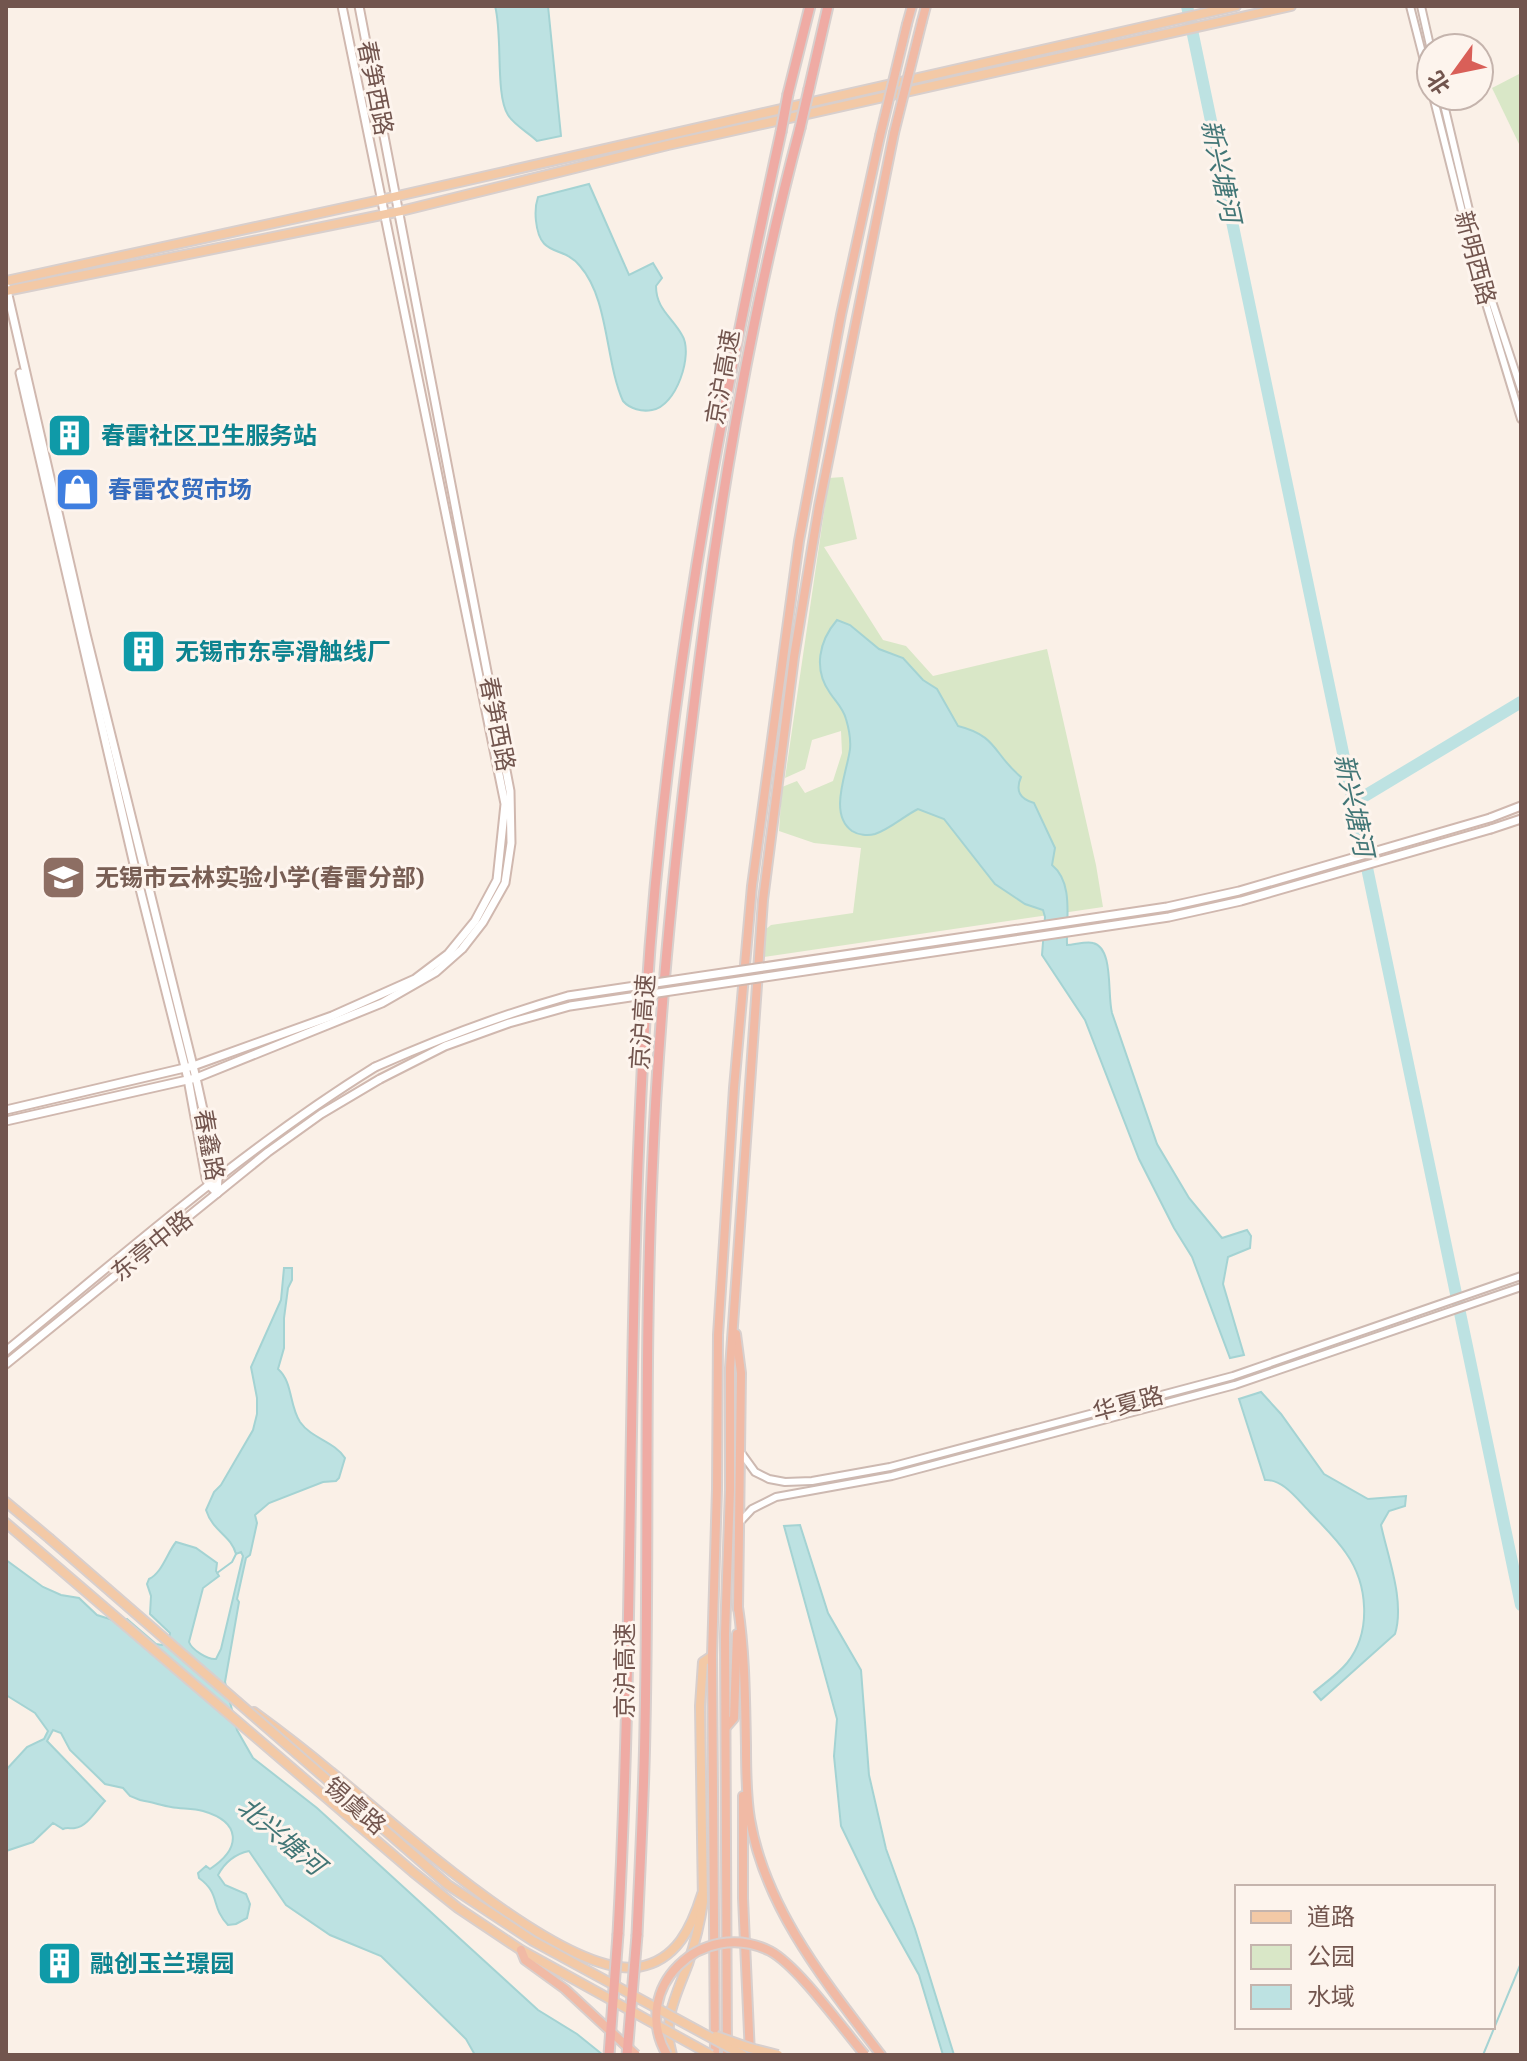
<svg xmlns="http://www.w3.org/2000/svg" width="1527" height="2061" font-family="'Exo 2','Noto Sans SC',sans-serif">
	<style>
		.green { fill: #d9e7c7 }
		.water { fill: #bde2e2; stroke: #a4d3d3; stroke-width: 2 }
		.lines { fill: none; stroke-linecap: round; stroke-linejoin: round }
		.stream { stroke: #a4d3d3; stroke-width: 2 }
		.river { stroke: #bde2e2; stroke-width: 12 }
		.tertiary-casing { stroke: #cdb9b1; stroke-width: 10 }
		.secondary-casing { stroke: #d0b8af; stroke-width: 11 }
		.primary-casing { stroke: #d8cfcd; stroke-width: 12 }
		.trunk-casing { stroke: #d8cfcd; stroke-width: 12 }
		.motorway-casing { stroke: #d8cfcd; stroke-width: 13 }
		.tertiary { stroke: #fff; stroke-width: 6 }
		.secondary { stroke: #fff; stroke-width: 7 }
		.primary { stroke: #f3c9a6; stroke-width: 8 }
		.trunk { stroke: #f1baa5; stroke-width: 8 }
		.motorway { stroke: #efaba4; stroke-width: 9 }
		.secondary-bridge-casing { stroke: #d0b8af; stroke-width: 11; stroke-linecap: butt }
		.primary-bridge-casing { stroke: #d8cfcd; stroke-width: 12; stroke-linecap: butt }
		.trunk-bridge-casing { stroke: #d8cfcd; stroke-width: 12; stroke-linecap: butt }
		.motorway-bridge-casing { stroke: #d8cfcd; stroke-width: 13; stroke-linecap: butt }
		.secondary-bridge { stroke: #fff; stroke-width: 7 }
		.primary-bridge { stroke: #f3c9a6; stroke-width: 8 }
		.trunk-bridge { stroke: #f1baa5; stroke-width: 8 }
		.motorway-bridge { stroke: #efaba4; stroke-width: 9 }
		.labels { text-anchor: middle; stroke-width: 6; stroke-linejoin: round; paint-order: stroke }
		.street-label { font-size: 24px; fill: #72554e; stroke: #fdf4ed }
		.culture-label { font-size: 24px; font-weight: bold; fill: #0d838f; stroke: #fdf4ed; text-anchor: start }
		.shop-label { font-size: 24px; font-weight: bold; fill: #366cbe; stroke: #fdf4ed; text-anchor: start }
		.education-label { font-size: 24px; font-weight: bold; fill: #785e54; stroke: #fdf4ed; text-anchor: start }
		.water-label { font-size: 26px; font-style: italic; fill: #427676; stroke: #fdf4ed }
	</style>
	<rect width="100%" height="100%" fill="#faf0e7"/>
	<!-- green -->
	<g class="green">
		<polygon points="1521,73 1521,146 1520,146 1492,88"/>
		<polygon points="843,477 857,539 824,547 883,640 906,646 933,676 1047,649 1096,865 1103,907 764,957 766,929 771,925 853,913 861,848 814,843 779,831 782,787 797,781 805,793 833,781 842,753 841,731 812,740 805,769 785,778 829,478"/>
	</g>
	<!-- water -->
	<g class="water">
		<path d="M495,6h53l13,130 -24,5c-8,-8 -23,-16 -29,-26 -13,-20 -5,-80 -13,-109z"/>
		<path d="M589,184l40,91 24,-12 9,15 -6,8c0,23 16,31 26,49 12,19 -6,72 -30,75 -10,2 -22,-1 -29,-9 -18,-40 -14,-102 -43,-135 -18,-22 -40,-7 -44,-45 -1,-9 -1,-15 2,-24z"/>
		<path d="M837,620l13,5 29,24 24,9 20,22 14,9 21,37c40,10 35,28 63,51 -6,14 -1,22 13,26l21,45 -3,17c22,18 14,54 15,80 7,0 19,-4 26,-2 21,5 14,51 19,70l45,131 32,54 33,40 25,-8 4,6 -1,12 -22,9 -5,27 21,71 -14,3 -38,-101 -18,-29 -35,-69 -54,-139 -43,-65 3,-38 -2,-7 -18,-6 -30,-20 -51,-65 -26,-10c-14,7 -28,20 -43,25 -7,2 -17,1 -23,-3 -24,-17 -5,-58 -2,-82 1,-10 -1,-20 -4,-30 -3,-11 -10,-17 -16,-26 -17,-24 -11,-52 7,-73z"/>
		<path d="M284,1268h8v12l-4,8 -4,30v30l-6,21c15,13 11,36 22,53 12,17 34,19 45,36l-6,20 -3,3 -13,1 -54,21 -14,12 2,8 -7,32 -4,3 -9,41 2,3 -14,80 12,48 16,28 64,50 221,202 39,24 26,21h-128l-9,-16 -85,-83 -51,-21 -44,-30 -37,-54c-14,3 -24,11 -31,24l7,10 21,9 4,10 -3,14 -11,6 -8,1c-18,-19 -7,-31 -29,-47l-1,-5 8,-7 4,3c32,-21 31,-47 -7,-58 -10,-3 -22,-2 -32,-4 -10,-2 -20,-5 -31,-7l-10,-4 -7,-8 -18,-4 -35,-34 -9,-17 -8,-3 -6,11 58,60c-8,8 -18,26 -30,27 -4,1 -8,-1 -12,1l-10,-6 -20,19 -27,9v-81l21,-23 17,-8 4,-8 -13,-18 -29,-18v-135l37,27 18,8 18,3 18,17 19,6 11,-2 29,25 6,1 7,-7 1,-5 -20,-19 1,-18 -4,-12 2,-5c13,-6 18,-26 27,-37l20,6 21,15 -1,8 3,5 -16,12 -14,54c3,8 19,18 27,17l5,-10 22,-93 -2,-4 -5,2c-5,-19 -23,-22 -30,-44l8,-18 7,-7 32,-55 4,-16v-16l-6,-31 30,-67z"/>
		<path d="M1261,1392l20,22 43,60 44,25 38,-3 -1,10 -16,5 -8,14c7,33 24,76 14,109l-74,66 -7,-8c11,-9 24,-18 33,-29 25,-31 21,-79 -1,-110 -10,-15 -25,-29 -37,-42 -12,-12 -26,-32 -44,-31l-26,-81z"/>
		<polygon points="800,1525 828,1613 861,1670 869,1775 886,1849 915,1929 954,2055 943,2055 919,1975 876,1898 841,1826 834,1756 837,1719 784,1526"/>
	</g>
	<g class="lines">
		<!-- stream -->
		<g class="stream">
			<polyline points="217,1573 232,1562 236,1554"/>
			<polyline points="1483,2055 1521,1963"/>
		</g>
		<!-- river -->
		<g class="river">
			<polyline points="1187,6 1521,1605"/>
			<polyline points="1353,803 1521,702"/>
		</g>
		<defs>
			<g id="tertiary">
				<polyline points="1410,6 1431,88"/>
				<polyline points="1421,6 1431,50"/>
				<polyline points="1433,96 1481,287 1521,419"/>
				<polyline points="1442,96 1487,286 1521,389"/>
				<polyline points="742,1454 755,1472 769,1479 785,1482 812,1481 890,1467 1233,1376 1521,1276"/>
				<polyline points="739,1523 752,1509 776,1497 892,1476 1235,1385 1521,1287"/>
			</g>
			<g id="secondary">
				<polyline points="6,286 86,634 196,1078 218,1178 217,1193"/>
				<polyline points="20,373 136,873 188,1079 206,1178 209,1185 217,1193"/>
				<polyline points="1490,818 1521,806"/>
				<polyline points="1491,829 1521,819"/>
				<polyline points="6,1110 193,1066 332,1016 415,979 448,954 475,921 497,880 505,804 342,6"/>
				<polyline points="6,1121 196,1078 382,1003 436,972 462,949 483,922 505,883 511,843 510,791 359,6"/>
				<path d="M6,1351c120,-98 237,-202 369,-284"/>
				<polyline points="6,1364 268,1152 321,1114 380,1079"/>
			</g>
			<g id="primary">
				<polyline points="6,281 380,200 1236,6"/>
				<polyline points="6,291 401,211 668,145 1291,6"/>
				<polyline points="6,1502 49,1538"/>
				<polyline points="6,1523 413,1872 458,1908 521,1950"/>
				<path d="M254,1712c26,19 52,39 77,60 60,48 231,207 307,195 39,-6 54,-41 64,-73"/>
				<path d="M672,2055c-10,-35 4,-59 16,-91 7,-21 12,-41 15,-62l-3,-196 3,-44 9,-6"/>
			</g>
			<g id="trunk">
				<polyline points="922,21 926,6"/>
				<polyline points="907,24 912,6"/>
				<polyline points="736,1334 741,1373 738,1609"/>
				<path d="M738,1607c7,46 7,92 8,139 0,24 0,49 4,73 15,90 77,165 131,236"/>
				<polyline points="727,1726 734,1718 737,1634"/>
				<polyline points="743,1796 743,1898 750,2055"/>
				<polyline points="715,2055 712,1656 717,1489 718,1335 734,1088 752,886 799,541 841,315 880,136"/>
				<polyline points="727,2055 725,1634 730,1490 730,1368 763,900 794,657 819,506 894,133"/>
			</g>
			<g id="motorway">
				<polyline points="809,89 828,6"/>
				<polyline points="788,94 810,6"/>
				<path d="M618,1934c17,-310 8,-620 28,-929 18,-294 72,-586 135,-873"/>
				<path d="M637,1935c3,-70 7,-140 8,-210 4,-183 -1,-366 7,-549 6,-150 21,-305 40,-455 24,-200 56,-398 108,-593"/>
			</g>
		</defs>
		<!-- tertiary casing -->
		<use href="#tertiary" class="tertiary-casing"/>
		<!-- secondary casing -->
		<use href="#secondary" class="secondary-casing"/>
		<!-- primary casing -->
		<use href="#primary" class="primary-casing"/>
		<!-- trunk casing -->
		<use href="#trunk" class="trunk-casing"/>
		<!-- motorway casing -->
		<use href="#motorway" class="motorway-casing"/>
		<!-- tertiary -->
		<use href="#tertiary" class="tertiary"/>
		<!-- secondary -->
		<use href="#secondary" class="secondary"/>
		<!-- primary -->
		<use href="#primary" class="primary"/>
		<!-- trunk -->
		<use href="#trunk" class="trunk"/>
		<!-- motorway -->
		<use href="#motorway" class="motorway"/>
		<defs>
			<g id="secondary-bridge">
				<path d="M375,1067c63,-28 126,-52 193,-71l599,-89 72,-16 251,-73"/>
				<polyline points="380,1079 445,1046 509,1023 570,1006 1169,917 1241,901 1491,829"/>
			</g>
			<g id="primary-bridge">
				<polyline points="49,1538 448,1885 533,1941 743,2055"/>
				<polyline points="521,1950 711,2055"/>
				<polyline points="716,2036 750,2048 778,2055"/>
			</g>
			<g id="trunk-bridge">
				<polyline points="894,133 922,21"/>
				<polyline points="880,136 907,24"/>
				<polyline points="521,1950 525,1960 565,1989 636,2055"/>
				<path d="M667,2055c-39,-67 36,-138 103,-104 28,15 72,77 95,104"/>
			</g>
			<g id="motorway-bridge">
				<polyline points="800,128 809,89"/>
				<polyline points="781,132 788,94"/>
				<polyline points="609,2055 618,1934"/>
				<polyline points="627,2055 637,1935"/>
			</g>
		</defs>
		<!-- secondary-bridge casing -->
		<use href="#secondary-bridge" class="secondary-bridge-casing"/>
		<!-- primary-bridge casing -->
		<use href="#primary-bridge" class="primary-bridge-casing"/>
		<!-- trunk-bridge casing -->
		<use href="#trunk-bridge" class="trunk-bridge-casing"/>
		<!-- motorway-bridge casing -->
		<use href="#motorway-bridge" class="motorway-bridge-casing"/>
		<!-- secondary-bridge -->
		<use href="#secondary-bridge" class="secondary-bridge"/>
		<!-- primary-bridge -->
		<use href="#primary-bridge" class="primary-bridge"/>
		<!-- trunk-bridge -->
		<use href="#trunk-bridge" class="trunk-bridge"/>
		<!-- motorway-bridge -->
		<use href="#motorway-bridge" class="motorway-bridge"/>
	</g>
	<!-- icons -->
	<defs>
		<symbol id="building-square" viewBox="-11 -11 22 22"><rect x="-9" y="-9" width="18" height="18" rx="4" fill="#0f9aa8" stroke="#fdf4ed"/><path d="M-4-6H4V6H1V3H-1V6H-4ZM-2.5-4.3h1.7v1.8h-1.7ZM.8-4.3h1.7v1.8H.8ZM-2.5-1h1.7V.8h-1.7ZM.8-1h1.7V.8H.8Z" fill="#fff"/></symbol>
		<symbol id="shop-square" viewBox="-11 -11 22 22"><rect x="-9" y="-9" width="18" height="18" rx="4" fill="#3f7fe0" stroke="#fdf4ed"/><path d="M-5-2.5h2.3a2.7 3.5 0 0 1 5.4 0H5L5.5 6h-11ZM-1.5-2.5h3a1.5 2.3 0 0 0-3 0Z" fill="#fff"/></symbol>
		<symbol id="school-square" viewBox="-11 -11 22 22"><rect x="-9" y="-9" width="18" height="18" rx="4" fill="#8d6e63" stroke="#fdf4ed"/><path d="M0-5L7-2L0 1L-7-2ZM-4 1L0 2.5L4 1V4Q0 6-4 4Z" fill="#fff"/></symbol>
	</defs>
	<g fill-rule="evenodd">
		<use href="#building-square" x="44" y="410" width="51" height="51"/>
		<use href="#shop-square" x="52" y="464" width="51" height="51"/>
		<use href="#building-square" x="118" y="626" width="51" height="51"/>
		<use href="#school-square" x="38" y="852" width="51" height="51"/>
		<use href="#building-square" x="34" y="1938" width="51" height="51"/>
	</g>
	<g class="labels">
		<!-- street labels -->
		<g class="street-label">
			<text transform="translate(375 88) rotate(79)" y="8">春笋西路</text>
			<text transform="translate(1475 258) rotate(75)" y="8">新明西路</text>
			<text transform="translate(723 377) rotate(-80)" y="8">京沪高速</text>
			<text transform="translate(497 724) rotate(79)" y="8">春笋西路</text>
			<text transform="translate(643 1022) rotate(-86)" y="8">京沪高速</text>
			<text transform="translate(209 1145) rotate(80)" y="8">春鑫路</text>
			<text transform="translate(152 1246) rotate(-39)" y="8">东亭中路</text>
			<text transform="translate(1128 1404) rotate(-15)" y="8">华夏路</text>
			<text transform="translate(625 1671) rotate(-90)" y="8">京沪高速</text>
			<text transform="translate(355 1806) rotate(41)" y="8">锡虞路</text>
		</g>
		<!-- culture labels -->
		<g class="culture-label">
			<text x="101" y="444">春雷社区卫生服务站</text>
			<text x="175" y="660">无锡市东亭滑触线厂</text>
			<text x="90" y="1972">融创玉兰璟园</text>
		</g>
		<!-- shop labels -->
		<g class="shop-label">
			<text x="108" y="498">春雷农贸市场</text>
		</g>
		<!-- education labels -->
		<g class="education-label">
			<text x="95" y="886">无锡市云林实验小学(春雷分部)</text>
		</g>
		<!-- water labels -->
		<g class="water-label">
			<text transform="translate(1221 171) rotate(78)" y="9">新兴塘河</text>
			<text transform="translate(1354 805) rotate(78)" y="9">新兴塘河</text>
			<text transform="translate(281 1836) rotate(40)" y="9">北兴塘河</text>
		</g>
	</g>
	<!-- border -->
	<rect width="1527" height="2061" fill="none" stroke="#72554e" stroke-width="16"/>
	<!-- legend -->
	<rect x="1235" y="1885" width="260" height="144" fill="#fdf4ed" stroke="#c5b4ad" stroke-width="2"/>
	<rect x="1251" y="1911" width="40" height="12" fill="#f3c9a6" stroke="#c5b4ad" stroke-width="2"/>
	<text x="1307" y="1925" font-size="24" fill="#72554e">道路</text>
	<rect x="1251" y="1945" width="40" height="24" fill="#d9e7c7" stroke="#c5b4ad" stroke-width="2"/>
	<text x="1307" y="1965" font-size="24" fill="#72554e">公园</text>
	<rect x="1251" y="1985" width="40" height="24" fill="#bde2e2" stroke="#c5b4ad" stroke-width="2"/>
	<text x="1307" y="2005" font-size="24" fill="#72554e">水域</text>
	<!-- north arrow -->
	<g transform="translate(1455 72) rotate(237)"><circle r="38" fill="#fdf4ed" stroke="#c5b4ad" stroke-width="2"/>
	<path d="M0-6L14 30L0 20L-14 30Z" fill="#d95f58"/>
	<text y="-12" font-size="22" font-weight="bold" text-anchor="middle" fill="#72554e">北</text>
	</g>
</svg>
